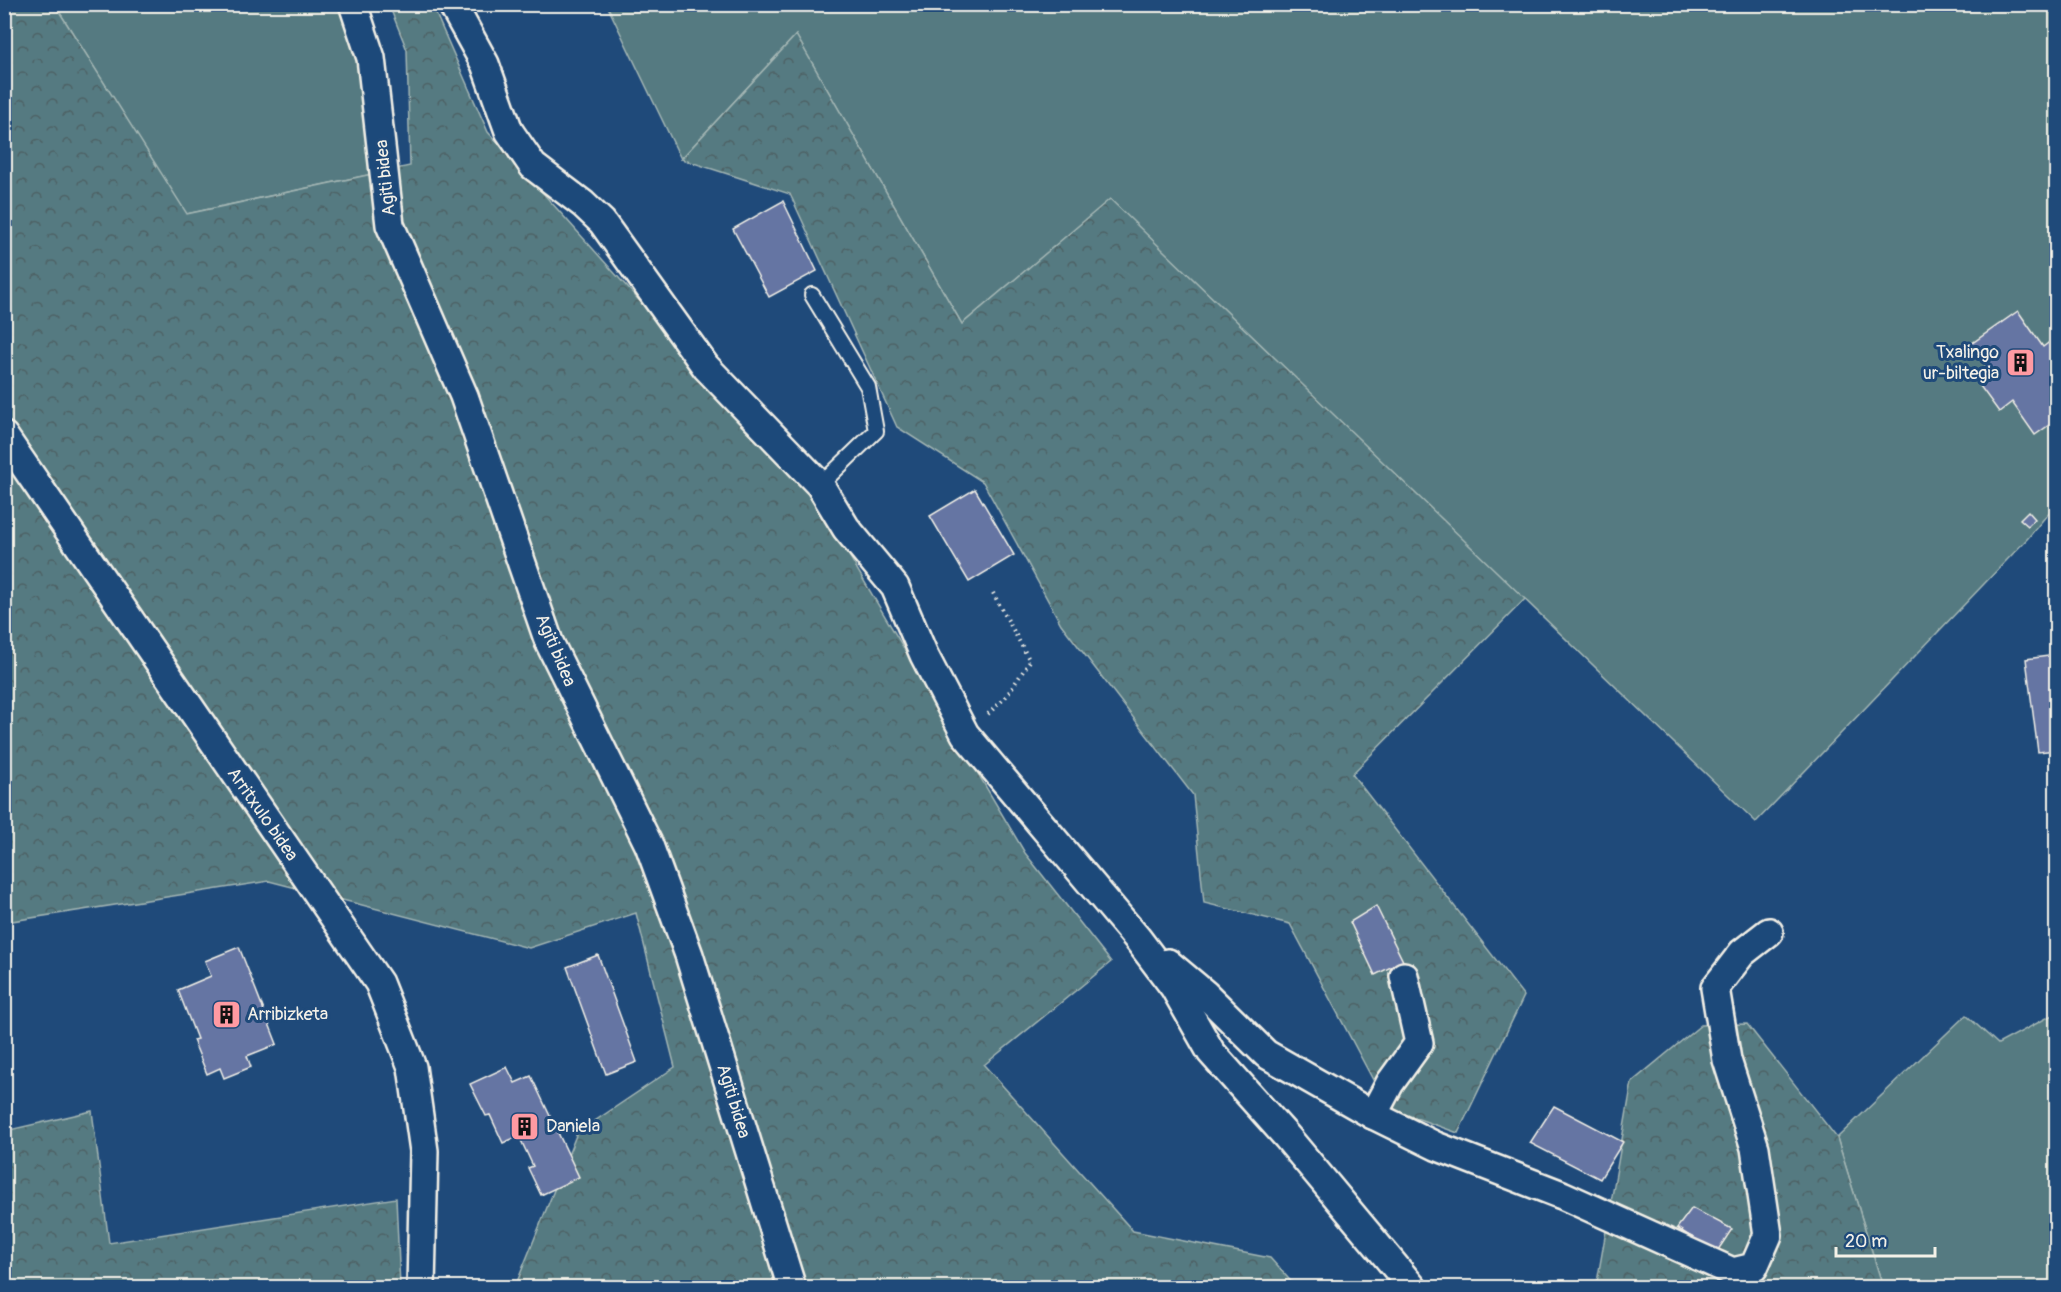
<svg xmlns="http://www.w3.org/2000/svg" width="2061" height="1292" font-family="Pangolin,sans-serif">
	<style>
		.grass { fill: #547a81; stroke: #a4b6b4; stroke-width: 1.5 }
		.forest { fill: url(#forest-crowns); stroke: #a4b6b4; stroke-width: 1.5 }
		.building { fill: #6574a3; stroke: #f4f1e8; stroke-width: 1.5 }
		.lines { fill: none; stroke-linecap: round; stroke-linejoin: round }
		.service-casing { stroke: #f4f1e8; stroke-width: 18 }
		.minor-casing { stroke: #f4f1e8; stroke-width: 32 }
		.path { stroke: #f4f1e8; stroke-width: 4; stroke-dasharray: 1.5 4.5; stroke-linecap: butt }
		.service { stroke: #1f4a7a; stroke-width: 14 }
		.minor { stroke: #1f4a7a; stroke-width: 27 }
		.labels { text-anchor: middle; stroke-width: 6; stroke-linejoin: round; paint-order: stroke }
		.street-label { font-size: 18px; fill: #f4f1e8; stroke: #1f4a7a }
		.poi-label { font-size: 18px; fill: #f4f1e8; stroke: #1f4a7a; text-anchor: start }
	</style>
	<defs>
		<pattern id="forest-crowns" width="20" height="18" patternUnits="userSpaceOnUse" patternTransform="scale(1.5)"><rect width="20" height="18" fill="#547a81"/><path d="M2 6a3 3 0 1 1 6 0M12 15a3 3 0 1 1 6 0" fill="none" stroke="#4e6164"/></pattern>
	</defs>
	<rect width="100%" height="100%" fill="#1f4a7a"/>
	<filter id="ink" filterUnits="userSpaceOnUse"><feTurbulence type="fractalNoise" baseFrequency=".0167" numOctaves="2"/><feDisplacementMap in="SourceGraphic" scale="12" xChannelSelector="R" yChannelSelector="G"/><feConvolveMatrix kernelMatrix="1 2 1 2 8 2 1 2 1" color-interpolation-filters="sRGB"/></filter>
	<g filter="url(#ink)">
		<!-- grass -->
		<g class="grass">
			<polygon points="55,5 345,5 365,61 372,174 186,214"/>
			<polygon points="607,5 2056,5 2056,504 2028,538 1756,822 1110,200 962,324 796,35 681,159"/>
			<polygon points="2056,1013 2056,1287 1883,1287 1837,1138 1966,1015 1998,1044"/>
		</g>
		<!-- forest -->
		<g class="forest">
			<polygon points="5,5 55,5 187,214 410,166 407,50 389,5 432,5 488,132 812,493 1025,853 1111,962 984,1065 1133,1231 1270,1258 1296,1287 522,1287 517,1282 577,1133 675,1067 636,913 529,948 269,881 5,922"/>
			<polygon points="796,35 962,324 1110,199 1525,599 1352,774 1524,996 1458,1133 1388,1108 1290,924 1204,903 1193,795 1061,624 983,482 897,427 790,194 681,159"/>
			<polygon points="1747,1024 1837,1138 1883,1287 1596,1288 1632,1082 1701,1025"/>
			<polygon points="92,1111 109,1243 396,1198 400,1287 5,1287 5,1131"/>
		</g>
		<!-- building -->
		<g class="building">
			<polygon points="783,201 817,271 769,297 733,229"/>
			<polygon points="2018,311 2043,347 2056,337 2056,420 2035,435 2012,402 1999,412 1980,386 1994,376 1971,344"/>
			<polygon points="975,489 1014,555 969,582 930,516"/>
			<polygon points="2028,511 2035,519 2028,526 2020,519"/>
			<polygon points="2056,655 2056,750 2038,752 2026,659"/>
			<polygon points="1376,906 1403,961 1375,975 1350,922"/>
			<polygon points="239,947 277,1044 247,1056 251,1067 224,1078 220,1068 207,1074 193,1040 197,1039 178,990 211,976 205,961"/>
			<polygon points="598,955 637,1062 606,1074 567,967"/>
			<polygon points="507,1067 515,1083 531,1076 579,1177 541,1195 528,1168 533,1166 519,1136 503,1143 490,1115 486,1116 470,1084"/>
			<polygon points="1554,1106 1623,1142 1600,1179 1530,1143"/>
			<polygon points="1692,1208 1732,1229 1716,1253 1677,1228"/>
		</g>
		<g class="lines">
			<defs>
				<polyline id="service" points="812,295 868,387 876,431 820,485"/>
				<g id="minor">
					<polyline points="353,4 371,58 390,225 464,396 549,642 649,845 689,955 792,1288"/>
					<polyline points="452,4 485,64 509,131 533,166 583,204 602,222 706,367 820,485 846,528 895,587 924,655 965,734 1137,938 1174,987 1211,1052 1287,1137 1413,1288"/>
					<polyline points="4,436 379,983 412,1067 424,1151 421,1288"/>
					<polyline points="1168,963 1205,994 1266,1054 1373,1115 1436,1146 1562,1195 1733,1272 1754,1267 1768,1235 1755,1148 1727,1060 1715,988 1742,953 1769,932"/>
					<polyline points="1373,1115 1390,1083 1419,1043 1404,976"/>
				</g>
			</defs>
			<!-- service casing -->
			<use href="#service" class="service-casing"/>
			<!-- minor casing -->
			<use href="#minor" class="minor-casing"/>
			<!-- path -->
			<polyline class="path" points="988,714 1005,698 1030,661 992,591"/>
			<!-- service -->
			<use href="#service" class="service"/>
			<!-- minor -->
			<use href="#minor" class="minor"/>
		</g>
	</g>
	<!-- icons -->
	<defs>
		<symbol id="building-square" viewBox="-11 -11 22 22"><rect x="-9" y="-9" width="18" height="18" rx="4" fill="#ff9aa2" stroke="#1f4a7a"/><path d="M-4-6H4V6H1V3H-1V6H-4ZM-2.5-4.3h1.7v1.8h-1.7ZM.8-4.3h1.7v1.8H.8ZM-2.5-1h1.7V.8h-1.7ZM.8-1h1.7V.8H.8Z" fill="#111"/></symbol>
	</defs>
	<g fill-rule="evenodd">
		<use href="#building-square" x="2004" y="346" width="33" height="33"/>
		<use href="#building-square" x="210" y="998" width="33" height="33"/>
		<use href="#building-square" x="508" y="1110" width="33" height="33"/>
	</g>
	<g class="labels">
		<!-- street labels -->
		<g class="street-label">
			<text transform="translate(385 178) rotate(-96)" y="6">Agiti bidea</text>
			<text transform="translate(556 650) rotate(67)" y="6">Agiti bidea</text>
			<text transform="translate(263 814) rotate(55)" y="6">Arritxulo bidea</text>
			<text transform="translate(734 1101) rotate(73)" y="6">Agiti bidea</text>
		</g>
		<!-- poi labels -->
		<g class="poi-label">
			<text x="1999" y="358" text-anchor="end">Txalingo<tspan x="1999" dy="21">ur-biltegia</tspan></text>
			<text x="247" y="1020">Arribizketa</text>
			<text x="546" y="1132">Daniela</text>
		</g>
	</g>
	<!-- margin -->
	<rect width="2061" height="1292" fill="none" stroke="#1f4a7a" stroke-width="24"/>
	<rect x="12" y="12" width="2037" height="1268" fill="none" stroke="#f4f1e8" stroke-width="2" filter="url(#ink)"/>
	<!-- scale -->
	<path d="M1836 1247v9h99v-9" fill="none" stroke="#f4f1e8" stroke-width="3"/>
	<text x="1845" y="1247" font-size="18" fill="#f4f1e8" stroke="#1f4a7a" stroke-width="4.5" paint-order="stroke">20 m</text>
</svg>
